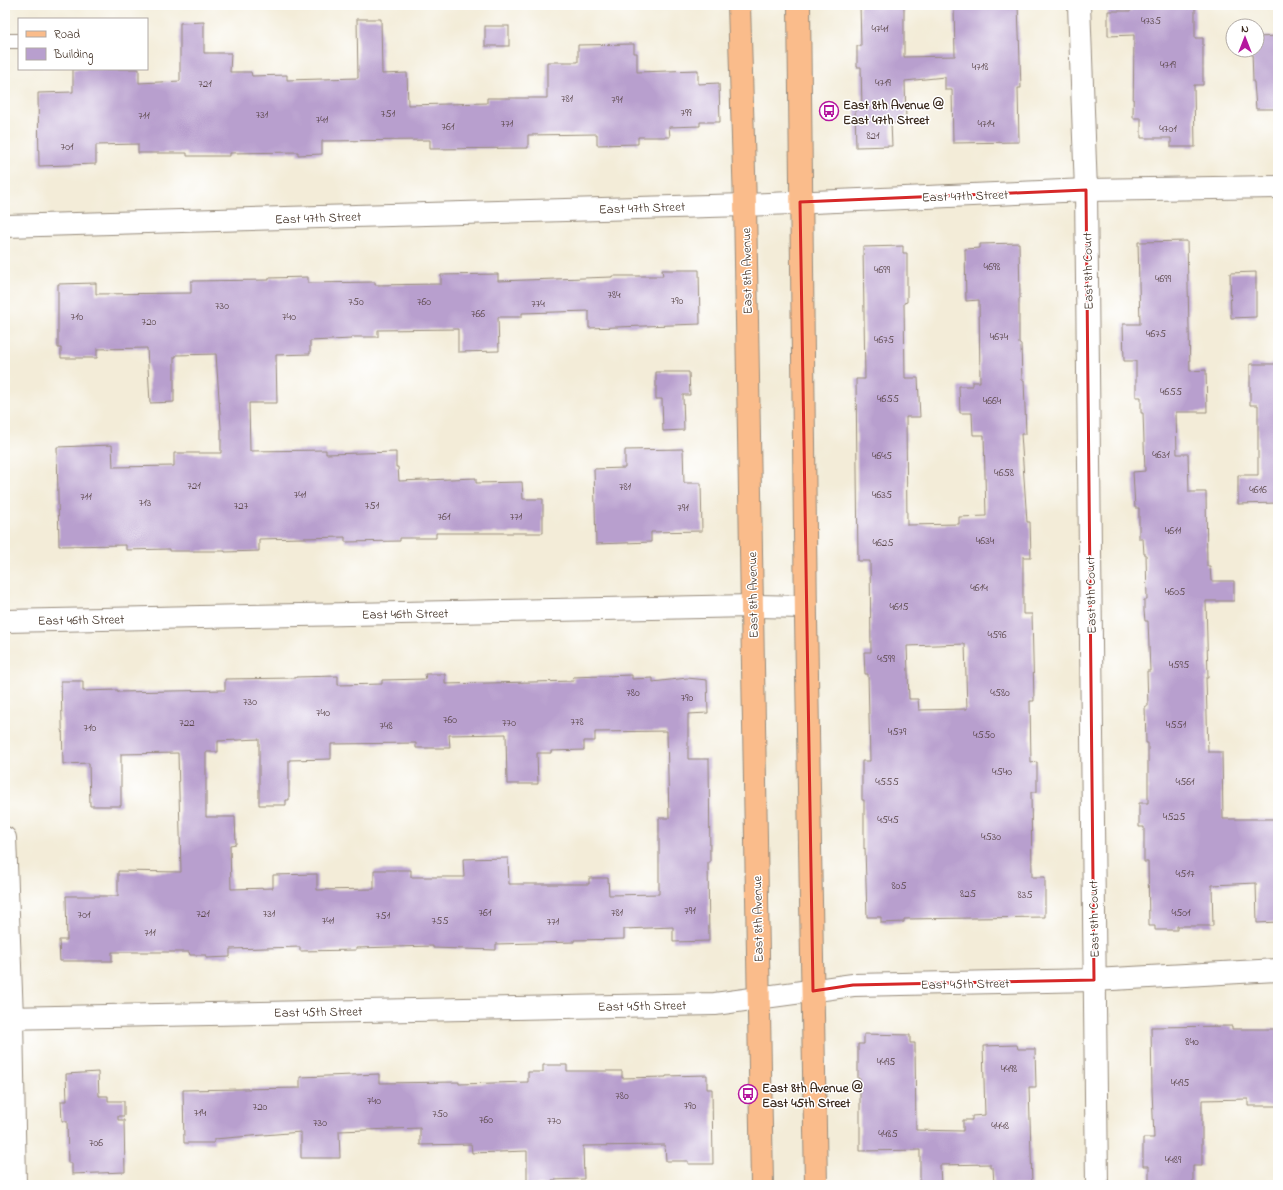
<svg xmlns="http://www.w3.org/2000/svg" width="1283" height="1190" font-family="'Indie Flower',sans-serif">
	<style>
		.building { fill: #b89fce; fill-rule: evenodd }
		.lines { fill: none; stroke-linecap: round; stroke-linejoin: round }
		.lane-casing { stroke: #978b7b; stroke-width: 16 }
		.street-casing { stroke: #978b7b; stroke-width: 24 }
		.primary-casing { stroke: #978b7b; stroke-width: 24 }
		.lane { stroke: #fff; stroke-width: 14 }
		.street { stroke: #fff; stroke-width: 22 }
		.primary { stroke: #fabc8b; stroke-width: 22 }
		.marked { fill: none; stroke: #d62828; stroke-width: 3; stroke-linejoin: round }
		.labels { text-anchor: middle; stroke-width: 3; stroke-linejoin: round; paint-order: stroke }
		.number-label { font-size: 11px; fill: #5a474a }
		.poi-label { font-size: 13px; font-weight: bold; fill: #3b2a1e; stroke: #fff; text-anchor: start }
		.street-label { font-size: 13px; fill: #3b2a1e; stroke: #fff }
	</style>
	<rect width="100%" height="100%" fill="#fff"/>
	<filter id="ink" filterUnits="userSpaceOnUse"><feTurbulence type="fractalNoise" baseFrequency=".025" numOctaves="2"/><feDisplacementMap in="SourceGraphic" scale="8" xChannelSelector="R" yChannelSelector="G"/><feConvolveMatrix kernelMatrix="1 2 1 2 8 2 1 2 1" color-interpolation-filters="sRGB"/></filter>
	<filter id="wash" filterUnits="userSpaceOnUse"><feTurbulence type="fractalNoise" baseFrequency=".012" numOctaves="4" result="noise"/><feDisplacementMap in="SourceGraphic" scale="16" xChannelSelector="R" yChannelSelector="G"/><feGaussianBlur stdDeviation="0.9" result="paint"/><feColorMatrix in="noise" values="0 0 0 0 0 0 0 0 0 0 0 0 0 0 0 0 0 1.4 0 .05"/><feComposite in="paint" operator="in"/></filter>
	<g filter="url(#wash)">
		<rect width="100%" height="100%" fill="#f3ecd8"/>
		<g id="blocks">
			<!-- building -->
			<g class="building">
				<polygon points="860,5 904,5 904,57 955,56 954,5 1018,5 1021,88 1018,88 1019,142 953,143 952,90 945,90 945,77 905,81 906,122 891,123 892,146 856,147 855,108 862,108 861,67 857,67 857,46 861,46"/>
				<polygon points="1131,5 1195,5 1195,38 1203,38 1203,85 1194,85 1195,147 1171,147 1171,138 1141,138 1141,118 1133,118 1134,35 1108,36 1108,11 1131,11"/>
				<polygon points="357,19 381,19 382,74 407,73 408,105 487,103 487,98 547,98 547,62 578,62 578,45 634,44 634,53 637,53 637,72 698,70 698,84 719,83 720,122 700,122 700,126 669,127 670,137 638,137 638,144 597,145 597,134 528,135 528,148 430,149 430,140 322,141 322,154 298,155 298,152 230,153 230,156 187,156 187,153 138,153 138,144 96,145 96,164 39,166 38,93 73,92 73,69 139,69 139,83 180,81 180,23 204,22 204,53 231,53 230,72 251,72 252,76 287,75 287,80 358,78"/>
				<rect x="485" y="26" width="24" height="20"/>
				<polygon points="1278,36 1278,109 1256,109 1254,82 1253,82 1252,50 1257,50 1257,37"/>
				<polygon points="1187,241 1190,371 1206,370 1207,412 1176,412 1177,454 1188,454 1189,492 1206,492 1207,566 1210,566 1211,581 1234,581 1234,601 1206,601 1208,678 1206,678 1208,752 1222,752 1223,819 1278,819 1278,922 1257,923 1256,883 1212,885 1213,926 1177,926 1177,930 1155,930 1155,926 1149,926 1148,862 1144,862 1144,827 1139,827 1139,803 1148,803 1148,743 1146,743 1145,706 1148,706 1147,671 1150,671 1148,621 1145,621 1144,611 1144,600 1147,600 1146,554 1144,554 1143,539 1139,539 1139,508 1135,508 1133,472 1145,471 1143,413 1141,413 1141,397 1136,397 1136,361 1124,361 1123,324 1140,324 1138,242"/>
				<path d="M1019,243l1,55 -1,1v45h2l1,36h2l2,54h-5l6,88h3l1,35h-8v57h9l2,87h-4l1,62 6,-1v30h-6l1,85h13v40l-141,2v3l-23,1v-6h-14l-2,-69 -1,1v-49h-2v-39h8l-2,-87h-3l-1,-22h7l-1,-91h-12l-2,-182h9l-2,-132 40,-1v7h4v49l-3,1 1,75h13l2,39h-14l1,108 52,-1v-7l27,-1 -2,-81h-11l-1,-22h-12l-1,-27h13v-4h8l-1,-82 -13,1 -1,-52 15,-1v-4zM965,644l2,65 -48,1 -1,-11h-9l-2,-53z"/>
				<polygon points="662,270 699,270 700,324 589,328 589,311 522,313 522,317 498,317 499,351 458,352 458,329 378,330 378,337 351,337 351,339 310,341 310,354 276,355 277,403 249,403 250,451 326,450 326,454 396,452 396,467 398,467 399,481 476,478 476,483 522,482 523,499 543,499 543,533 436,533 436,538 400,538 400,541 345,542 345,537 259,539 259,551 225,552 225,551 170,551 170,549 126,550 126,545 59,546 57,447 112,445 113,467 174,466 174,453 221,453 221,428 216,354 176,355 176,357 174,357 174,402 150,403 147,348 97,349 97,358 61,358 61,348 58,348 58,284 96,283 96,294 191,293 191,281 269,280 269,278 308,277 308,283 375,282 375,285 441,284 441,275 498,274 498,281 612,277 612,276 663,276"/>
				<polygon points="1256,272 1256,317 1231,318 1230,273"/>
				<polygon points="1250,364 1278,364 1278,503 1238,504 1238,475 1258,475 1258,405 1250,405"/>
				<polygon points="656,372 689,372 690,395 683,395 684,430 663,431 662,399 656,399"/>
				<polygon points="683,449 684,483 701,483 702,531 651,532 651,542 596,544 594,469 625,468 625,450"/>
				<path d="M425,674h20v10l129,-3 -1,-4 59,-2v4l21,-1v4l34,-4 20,2 1,33 -20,1v45h21l1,103h-2l1,79 -36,1v-15l-49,2v10l-50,1v2l-78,2v6l-63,-2v-2l-77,2v2l-56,1v-4l-70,2v8l-24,1v-3h-16l-1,-3h-77v9h-52l-1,-21h8l-1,-44h52v-25l63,1 -3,-119 -57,1v52h-31l-1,-43 -26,1 -2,-83h22v10l35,-1v2l107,-2v-11l71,-1v-1l42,-1v9l44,-1v-4l44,-1zM667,731l2,87h-10v76l-50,1 -1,-17h-19v6h-80l-1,-26 -45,1 1,18h-53v-7h-37v19l-57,1v-16l-44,1v13l-42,1 -1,-44 6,-1 -1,-27h-29v-65h12v-11l41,-2v66h27v-5h3v-40l42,-1v-15l85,-1v5h34l-1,-13 57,-1 1,50h31l-1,-31h14v-2l33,-1v-9h11v-9z"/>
				<polygon points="1232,1026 1232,1029 1278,1029 1278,1106 1248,1106 1248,1099 1202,1100 1202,1166 1193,1166 1193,1185 1149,1185 1149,1166 1143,1166 1143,1138 1154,1138 1152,1091 1151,1027"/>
				<polygon points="864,1034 910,1035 910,1043 915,1043 916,1130 963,1131 963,1120 972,1120 972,1116 985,1115 983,1046 1017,1045 1018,1049 1035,1049 1036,1087 1029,1087 1032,1185 994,1185 993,1168 990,1168 990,1164 940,1165 941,1185 920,1185 920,1150 860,1151 860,1079 858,1079 858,1044 864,1044"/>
				<polygon points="543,1065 567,1065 567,1071 622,1071 622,1078 666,1077 666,1076 707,1075 707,1089 712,1089 713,1164 688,1164 688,1161 666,1161 665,1145 583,1146 584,1179 552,1180 552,1185 527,1185 527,1151 472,1153 471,1144 420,1145 420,1128 339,1131 340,1158 301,1158 301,1132 214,1139 214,1143 184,1143 183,1090 300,1088 300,1077 379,1074 379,1083 459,1082 459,1084 528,1082 528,1072 543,1072"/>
				<polygon points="98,1072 99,1096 108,1096 108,1101 124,1101 124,1116 118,1116 118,1120 124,1120 125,1172 72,1174 72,1163 68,1163 67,1121 62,1121 61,1101 67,1101 66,1074"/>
			</g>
		</g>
	</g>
	<g filter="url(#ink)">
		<use href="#blocks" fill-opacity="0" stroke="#978b7b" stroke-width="1"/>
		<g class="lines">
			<defs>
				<polyline id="lane" points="5,41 19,41"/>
				<g id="street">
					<polyline points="1079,5 1086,190 1097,1185"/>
					<polyline points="5,226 745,205 1086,190 1278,187"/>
					<polyline points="5,621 752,606 805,607"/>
					<polyline points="5,838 12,1017 15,1185"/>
					<polyline points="5,1018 715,1004 853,985 1094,980 1278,970"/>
				</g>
				<g id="primary">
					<polyline points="739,5 745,205 762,1185"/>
					<path d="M799,5c2,393 10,787 17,1180"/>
				</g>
			</defs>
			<!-- lane casing -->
			<use href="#lane" class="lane-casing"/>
			<!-- street casing -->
			<use href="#street" class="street-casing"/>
			<!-- primary casing -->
			<use href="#primary" class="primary-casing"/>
			<!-- lane -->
			<use href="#lane" class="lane"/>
			<!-- street -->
			<use href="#street" class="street"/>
			<!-- primary -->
			<use href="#primary" class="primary"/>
		</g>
	</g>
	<!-- marked area -->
	<path class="marked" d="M1086,190l8,790 -241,5 -40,6 -13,-789z"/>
	<!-- icons -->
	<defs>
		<symbol id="bus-ring" viewBox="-11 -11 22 22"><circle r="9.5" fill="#fff" stroke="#b5179e" stroke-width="1.5"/><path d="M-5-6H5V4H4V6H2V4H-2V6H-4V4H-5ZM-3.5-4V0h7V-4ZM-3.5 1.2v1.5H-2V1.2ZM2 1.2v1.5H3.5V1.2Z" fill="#b5179e"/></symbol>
	</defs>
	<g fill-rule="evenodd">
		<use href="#bus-ring" x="818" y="100" width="22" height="22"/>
		<use href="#bus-ring" x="737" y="1083" width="22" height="22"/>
	</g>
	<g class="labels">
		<!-- number labels -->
		<g class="number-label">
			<text x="1151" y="24">4735</text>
			<text x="880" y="32">4741</text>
			<text x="1168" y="68">4719</text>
			<text x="980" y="70">4718</text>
			<text x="883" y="86">4719</text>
			<text x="205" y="87">721</text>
			<text x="567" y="102">781</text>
			<text x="617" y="103">791</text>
			<text x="686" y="116">799</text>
			<text x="388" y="117">751</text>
			<text x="262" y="118">731</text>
			<text x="144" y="119">711</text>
			<text x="322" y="123">741</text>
			<text x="507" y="127">771</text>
			<text x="986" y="127">4714</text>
			<text x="448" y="130">761</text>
			<text x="1168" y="132">4701</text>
			<text x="873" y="139">821</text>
			<text x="67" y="150">701</text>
			<text x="992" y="270">4698</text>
			<text x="882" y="273">4699</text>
			<text x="1163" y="282">4699</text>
			<text x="614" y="298">784</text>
			<text x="677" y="304">790</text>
			<text x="356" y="305">750</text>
			<text x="424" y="305">760</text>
			<text x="538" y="307">774</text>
			<text x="222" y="309">730</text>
			<text x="478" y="317">766</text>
			<text x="77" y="320">710</text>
			<text x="289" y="320">740</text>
			<text x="149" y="325">720</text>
			<text x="1156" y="337">4675</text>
			<text x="999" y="340">4674</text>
			<text x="884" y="343">4675</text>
			<text x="1171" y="395">4655</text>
			<text x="888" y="402">4655</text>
			<text x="992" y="404">4664</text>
			<text x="1161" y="458">4631</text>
			<text x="882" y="459">4645</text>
			<text x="1004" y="476">4658</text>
			<text x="194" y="489">721</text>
			<text x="625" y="490">781</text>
			<text x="1258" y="493">4616</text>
			<text x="300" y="498">741</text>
			<text x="882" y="498">4635</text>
			<text x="86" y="500">711</text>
			<text x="145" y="506">713</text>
			<text x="241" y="509">727</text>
			<text x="372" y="509">751</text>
			<text x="683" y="511">791</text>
			<text x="444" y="520">761</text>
			<text x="516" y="520">771</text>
			<text x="1173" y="534">4611</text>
			<text x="985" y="544">4634</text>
			<text x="883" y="546">4625</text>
			<text x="979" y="591">4614</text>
			<text x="1175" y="595">4605</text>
			<text x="899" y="610">4615</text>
			<text x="997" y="638">4596</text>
			<text x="886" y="662">4599</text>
			<text x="1179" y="668">4595</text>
			<text x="633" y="696">780</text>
			<text x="1000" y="696">4580</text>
			<text x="687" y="701">790</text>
			<text x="250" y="705">730</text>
			<text x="323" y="716">740</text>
			<text x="450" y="723">760</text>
			<text x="577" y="725">778</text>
			<text x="187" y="726">722</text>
			<text x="509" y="726">770</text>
			<text x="1176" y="728">4551</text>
			<text x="386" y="729">748</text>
			<text x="90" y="731">710</text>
			<text x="897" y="735">4579</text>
			<text x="984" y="738">4550</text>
			<text x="1002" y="775">4540</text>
			<text x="887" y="785">4555</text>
			<text x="1185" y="785">4561</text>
			<text x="1174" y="820">4525</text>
			<text x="888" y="823">4545</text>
			<text x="991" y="840">4530</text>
			<text x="1185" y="877">4517</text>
			<text x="899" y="889">805</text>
			<text x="968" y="897">825</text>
			<text x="1025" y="898">835</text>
			<text x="690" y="914">791</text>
			<text x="485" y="916">761</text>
			<text x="617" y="916">781</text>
			<text x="1181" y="916">4501</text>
			<text x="203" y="917">721</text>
			<text x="269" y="917">731</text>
			<text x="84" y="918">701</text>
			<text x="383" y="919">751</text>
			<text x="328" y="924">741</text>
			<text x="440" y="924">755</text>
			<text x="553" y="925">771</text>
			<text x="150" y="936">711</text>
			<text x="1192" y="1045">840</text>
			<text x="886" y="1065">4495</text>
			<text x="1009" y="1072">4498</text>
			<text x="1180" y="1086">4495</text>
			<text x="622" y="1099">780</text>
			<text x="374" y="1104">740</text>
			<text x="690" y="1109">790</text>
			<text x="260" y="1110">720</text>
			<text x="200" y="1116">714</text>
			<text x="440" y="1117">750</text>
			<text x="486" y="1123">760</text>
			<text x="554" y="1124">770</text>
			<text x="320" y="1126">730</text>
			<text x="1000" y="1129">4448</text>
			<text x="888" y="1137">4485</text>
			<text x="96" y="1146">706</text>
			<text x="1173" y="1163">4489</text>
		</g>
		<!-- poi labels -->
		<g class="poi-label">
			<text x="843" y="109">East 8th Avenue @<tspan x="843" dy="15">East 47th Street</tspan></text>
			<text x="762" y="1092">East 8th Avenue @<tspan x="762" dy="15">East 45th Street</tspan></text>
		</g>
		<!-- street labels -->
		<g class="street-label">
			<text transform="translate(965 195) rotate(-2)" y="5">East 47th Street</text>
			<text transform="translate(642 207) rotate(-2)" y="5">East 47th Street</text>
			<text transform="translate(318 217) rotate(-2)" y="5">East 47th Street</text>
			<text transform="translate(746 271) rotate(-91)" y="5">East 8th Avenue</text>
			<text transform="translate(1087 271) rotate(-91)" y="5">East 8th Court</text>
			<text transform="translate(752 595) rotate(-91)" y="5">East 8th Avenue</text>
			<text transform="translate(1090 595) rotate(-91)" y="5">East 8th Court</text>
			<text transform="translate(405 613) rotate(-1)" y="5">East 46th Street</text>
			<text transform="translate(81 619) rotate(-1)" y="5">East 46th Street</text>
			<text transform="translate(757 919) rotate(-91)" y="5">East 8th Avenue</text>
			<text transform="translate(1093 919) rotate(-91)" y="5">East 8th Court</text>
			<text transform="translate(965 983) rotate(-1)" y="5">East 45th Street</text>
			<text transform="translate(642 1005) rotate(-1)" y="5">East 45th Street</text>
			<text transform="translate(318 1011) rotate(-1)" y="5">East 45th Street</text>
		</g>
	</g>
	<!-- margin -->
	<rect width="1283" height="1190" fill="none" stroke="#fff" stroke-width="20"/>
	<!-- legend -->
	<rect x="18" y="18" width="130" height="52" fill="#ffffff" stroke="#b1aaa5"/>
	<rect x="26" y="31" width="20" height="6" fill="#fabc8b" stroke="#b1aaa5"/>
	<text x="54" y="38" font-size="12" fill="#3b2a1e">Road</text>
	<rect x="26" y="48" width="20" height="12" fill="#b89fce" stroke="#b1aaa5"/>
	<text x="54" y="58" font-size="12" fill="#3b2a1e">Building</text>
	<!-- north arrow -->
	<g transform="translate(1245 38)"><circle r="19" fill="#ffffff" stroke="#b1aaa5"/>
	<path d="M0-3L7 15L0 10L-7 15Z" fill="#b5179e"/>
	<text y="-6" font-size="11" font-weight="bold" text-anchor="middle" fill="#3b2a1e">N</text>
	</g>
</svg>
